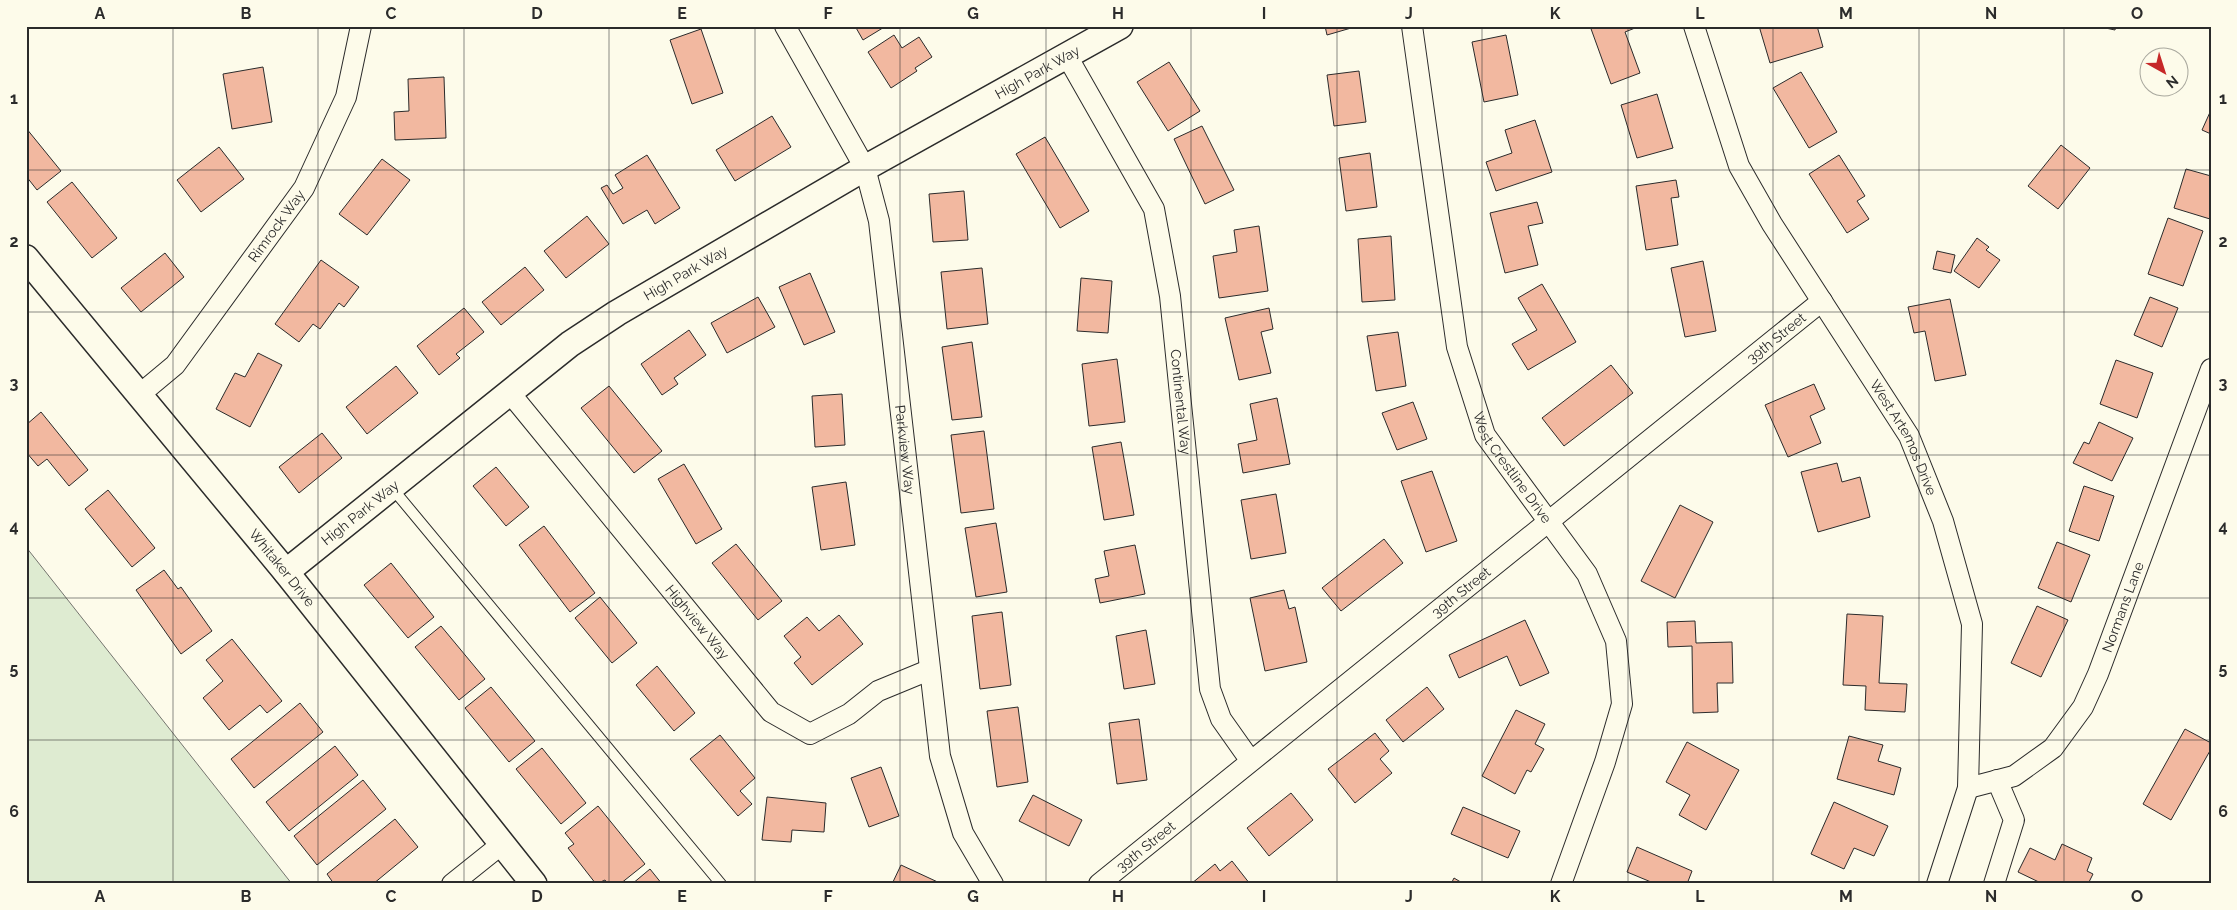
<svg xmlns="http://www.w3.org/2000/svg" width="2237" height="910" font-family="Raleway,sans-serif">
	<style>
		.green { fill: #deebd1; stroke: #74746e }
		.building { fill: #f2b8a0; stroke: #2b2b2b }
		.lines { fill: none; stroke-linecap: round; stroke-linejoin: round }
		.service-casing { stroke: #2b2b2b; stroke-width: 12 }
		.minor-casing { stroke: #2b2b2b; stroke-width: 22 }
		.tertiary-casing { stroke: #2b2b2b; stroke-width: 28 }
		.service { stroke: #fdfbea; stroke-width: 10 }
		.minor { stroke: #fdfbea; stroke-width: 20 }
		.tertiary { stroke: #fdfbea; stroke-width: 25 }
		.grid { fill: none; stroke: #2b2b2b; stroke-width: 1; stroke-opacity: 0.55 }
		.labels { text-anchor: middle; stroke-width: 4; stroke-linejoin: round; paint-order: stroke }
		.street-label { font-size: 14px; fill: #2b2b2b; stroke: #fdfbea }
		.neatline { fill: none; stroke: #2b2b2b; stroke-width: 2 }
		.grid-label { font-size: 16px; text-anchor: middle; font-weight: bold; fill: #2b2b2b }
	</style>
	<rect width="100%" height="100%" fill="#fdfbea"/>
	<!-- green -->
	<polygon class="green" points="26,547 292,884 26,884"/>
	<!-- building -->
	<g class="building">
		<polygon points="855,26 886,26 863,40"/>
		<polygon points="1325,26 1358,26 1327,35"/>
		<polygon points="1590,26 1635,26 1635,28 1625,32 1640,73 1611,84"/>
		<polygon points="1759,26 1817,26 1823,47 1770,63"/>
		<polygon points="2096,26 2116,26 2115,30"/>
		<polygon points="701,29 723,93 692,104 670,40"/>
		<polygon points="894,35 902,48 919,37 932,57 915,68 917,71 891,88 868,52"/>
		<polygon points="1506,35 1518,95 1484,102 1472,42"/>
		<polygon points="1169,62 1200,111 1168,131 1137,82"/>
		<polygon points="263,67 272,122 232,129 223,74"/>
		<polygon points="1359,71 1366,122 1334,126 1327,75"/>
		<polygon points="1801,72 1837,132 1809,148 1773,88"/>
		<polygon points="444,77 446,138 395,140 394,112 409,111 408,79"/>
		<polygon points="1657,94 1673,148 1637,158 1621,105"/>
		<polygon points="2211,110 2211,134 2202,130"/>
		<polygon points="772,116 791,147 735,181 716,150"/>
		<polygon points="1535,120 1552,172 1496,191 1486,162 1512,153 1505,130"/>
		<polygon points="1202,126 1234,190 1205,204 1174,139"/>
		<polygon points="26,128 61,171 37,190 26,176"/>
		<polygon points="1045,137 1089,211 1060,228 1016,154"/>
		<polygon points="2061,145 2090,168 2058,209 2028,186"/>
		<polygon points="219,147 244,179 201,212 177,180"/>
		<polygon points="1370,153 1377,207 1346,211 1339,158"/>
		<polygon points="647,155 680,208 655,224 647,210 623,224 601,188 607,185 613,194 623,188 615,175"/>
		<polygon points="1839,155 1865,196 1857,201 1869,219 1847,233 1809,174"/>
		<polygon points="382,159 410,180 367,235 339,214"/>
		<polygon points="2186,169 2211,176 2210,219 2174,208"/>
		<polygon points="1676,180 1679,197 1671,198 1678,245 1646,250 1636,186"/>
		<polygon points="72,182 117,238 92,258 47,202"/>
		<polygon points="964,191 968,240 933,242 929,194"/>
		<polygon points="1537,202 1543,223 1528,226 1538,265 1505,273 1490,213"/>
		<polygon points="587,216 609,244 566,278 544,251"/>
		<polygon points="2168,218 2203,231 2183,286 2148,274"/>
		<polygon points="1259,226 1268,291 1219,298 1213,256 1237,252 1234,230"/>
		<polygon points="1391,236 1395,300 1362,302 1358,239"/>
		<polygon points="1977,238 1989,247 1986,250 2000,260 1979,288 1954,271"/>
		<polygon points="1937,251 1955,255 1951,273 1933,269"/>
		<polygon points="165,253 184,277 141,312 121,288"/>
		<polygon points="321,260 359,287 344,307 339,303 320,329 313,324 299,342 275,324"/>
		<polygon points="1703,261 1716,331 1685,337 1671,268"/>
		<polygon points="525,267 544,290 501,325 482,302"/>
		<polygon points="982,268 988,324 947,329 941,272"/>
		<polygon points="810,273 835,332 804,345 779,287"/>
		<polygon points="1081,278 1112,281 1108,333 1077,331"/>
		<polygon points="1542,284 1576,342 1528,370 1512,344 1537,330 1518,298"/>
		<polygon points="758,297 775,327 727,353 711,323"/>
		<polygon points="2150,297 2178,308 2162,347 2134,335"/>
		<polygon points="1950,299 1966,375 1935,381 1925,331 1914,333 1908,307"/>
		<polygon points="464,308 484,332 456,354 460,358 439,375 417,346"/>
		<polygon points="1269,308 1273,329 1261,332 1271,373 1239,380 1225,318"/>
		<polygon points="689,330 706,355 674,378 678,384 662,395 641,364"/>
		<polygon points="1398,332 1406,386 1376,391 1367,336"/>
		<polygon points="972,342 982,417 952,420 942,347"/>
		<polygon points="258,353 282,365 250,427 216,409 235,373 245,377"/>
		<polygon points="1117,359 1125,422 1089,426 1082,364"/>
		<polygon points="2116,360 2153,373 2137,418 2100,404"/>
		<polygon points="1611,365 1633,393 1564,446 1542,418"/>
		<polygon points="396,366 418,393 367,434 346,407"/>
		<polygon points="1814,384 1825,409 1810,416 1821,443 1788,457 1765,405"/>
		<polygon points="609,386 662,451 634,473 581,408"/>
		<polygon points="842,394 845,445 815,447 812,396"/>
		<polygon points="1277,398 1290,464 1243,473 1238,444 1257,440 1250,404"/>
		<polygon points="1413,402 1427,439 1397,450 1382,413"/>
		<polygon points="41,412 88,470 69,486 47,459 38,466 26,452 26,425"/>
		<polygon points="2099,422 2133,438 2112,481 2073,463 2084,442 2089,444"/>
		<polygon points="984,431 994,509 961,513 951,435"/>
		<polygon points="322,433 342,458 299,493 279,467"/>
		<polygon points="1121,442 1134,515 1104,520 1092,447"/>
		<polygon points="1837,463 1842,482 1860,477 1870,517 1818,532 1801,472"/>
		<polygon points="684,464 722,529 696,544 658,479"/>
		<polygon points="496,467 529,507 506,526 473,486"/>
		<polygon points="1432,471 1457,541 1426,552 1401,481"/>
		<polygon points="846,482 855,545 821,550 812,487"/>
		<polygon points="2084,486 2114,496 2099,541 2069,531"/>
		<polygon points="108,490 155,548 132,567 85,509"/>
		<polygon points="1276,494 1286,553 1251,559 1241,500"/>
		<polygon points="1680,505 1713,522 1675,598 1641,581"/>
		<polygon points="996,523 1007,592 976,597 965,528"/>
		<polygon points="544,526 595,593 570,612 519,545"/>
		<polygon points="1384,539 1403,563 1341,611 1322,588"/>
		<polygon points="2057,542 2090,555 2071,602 2038,588"/>
		<polygon points="736,544 782,601 758,620 712,563"/>
		<polygon points="1135,545 1145,594 1100,603 1095,579 1109,576 1104,551"/>
		<polygon points="391,563 434,617 408,638 364,585"/>
		<polygon points="164,570 178,589 181,587 212,631 181,654 136,590"/>
		<polygon points="1284,590 1289,609 1295,607 1307,662 1265,671 1250,598"/>
		<polygon points="600,597 637,643 612,663 575,618"/>
		<polygon points="2037,606 2068,620 2041,677 2011,663"/>
		<polygon points="1002,612 1011,685 980,689 972,616"/>
		<polygon points="1847,614 1883,616 1879,683 1907,684 1905,712 1865,710 1866,686 1843,685"/>
		<polygon points="839,615 863,644 812,685 794,663 801,657 784,636 807,617 819,631"/>
		<polygon points="1525,620 1549,673 1520,686 1507,656 1459,678 1449,655"/>
		<polygon points="1695,621 1696,643 1732,642 1733,683 1717,683 1718,712 1693,713 1692,646 1668,647 1667,622"/>
		<polygon points="441,626 485,679 459,700 415,647"/>
		<polygon points="1146,630 1155,684 1124,689 1116,636"/>
		<polygon points="232,639 282,701 267,713 260,705 229,730 203,698 223,681 206,660"/>
		<polygon points="657,666 695,713 674,731 636,685"/>
		<polygon points="491,687 535,741 509,762 465,708"/>
		<polygon points="1427,687 1444,709 1403,742 1386,720"/>
		<polygon points="300,703 323,732 254,788 231,759"/>
		<polygon points="1018,707 1028,782 997,787 987,711"/>
		<polygon points="1516,710 1545,724 1535,744 1544,749 1531,772 1527,770 1515,794 1482,776"/>
		<polygon points="1139,719 1147,780 1117,784 1109,723"/>
		<polygon points="2185,729 2211,743 2211,749 2171,820 2143,804"/>
		<polygon points="1375,733 1389,751 1380,759 1392,773 1355,803 1328,769"/>
		<polygon points="720,735 755,778 740,791 752,804 738,816 690,759"/>
		<polygon points="1849,736 1883,745 1878,761 1901,768 1894,795 1837,779"/>
		<polygon points="1687,742 1739,770 1706,830 1679,815 1690,795 1666,782"/>
		<polygon points="335,746 358,775 289,831 266,802"/>
		<polygon points="542,748 586,803 561,824 516,769"/>
		<polygon points="881,767 899,816 869,827 851,778"/>
		<polygon points="363,780 386,809 317,865 294,836"/>
		<polygon points="1291,793 1313,820 1269,856 1247,828"/>
		<polygon points="1033,795 1082,820 1069,846 1019,821"/>
		<polygon points="767,797 826,803 824,832 792,830 791,842 762,840"/>
		<polygon points="1834,802 1888,826 1874,856 1854,848 1844,869 1811,854"/>
		<polygon points="598,806 645,864 620,884 608,884 605,880 596,884 568,848 574,844 565,833"/>
		<polygon points="1463,807 1520,831 1508,858 1451,834"/>
		<polygon points="395,819 418,847 373,884 334,884 327,874"/>
		<polygon points="2062,844 2092,858 2087,871 2093,874 2088,884 2043,884 2018,872 2030,848 2055,860"/>
		<polygon points="1637,847 1692,871 1687,884 1650,884 1651,882 1627,872"/>
		<polygon points="1232,861 1250,884 1191,884 1215,864 1220,871"/>
		<polygon points="901,865 942,884 892,884"/>
		<polygon points="650,869 662,884 632,884"/>
		<polygon points="1454,878 1464,884 1451,884"/>
	</g>
	<g class="lines">
		<defs>
			<polyline id="service" points="392,488 721,884"/>
			<g id="minor">
				<path id="s1" d="M785,26l80,142 14,53 61,535 23,77 30,51"/>
				<path id="s2" d="M1412,26l45,321 28,88 102,139 29,67 6,63 -17,58 -44,122"/>
				<path id="s3" d="M1694,26l45,140 33,58 137,212 34,85 29,103 -4,164 -31,96"/>
				<path id="s4" d="M1067,56l87,153 16,87 40,393 11,30 29,41"/>
				<path id="s5" d="M510,393l261,319 39,22 39,-20 29,-23 51,-21"/>
				<path id="s6" d="M139,395l36,-30 129,-177 42,-91 15,-71"/>
				<path id="s7" d="M1968,788l46,-12 39,-28 30,-41 15,-33 113,-305"/>
				<polyline points="452,884 502,844"/>
				<path id="s8" d="M1099,884l723,-583"/>
				<polyline points="1994,884 2014,820 1997,780"/>
			</g>
			<g id="tertiary">
				<path id="s9" d="M26,258l260,314 248,312"/>
				<path id="s10" d="M286,572l284,-228 47,-31 248,-145 255,-142"/>
			</g>
		</defs>
		<!-- service casing -->
		<use href="#service" class="service-casing"/>
		<!-- minor casing -->
		<use href="#minor" class="minor-casing"/>
		<!-- tertiary casing -->
		<use href="#tertiary" class="tertiary-casing"/>
		<!-- service -->
		<use href="#service" class="service"/>
		<!-- minor -->
		<use href="#minor" class="minor"/>
		<!-- tertiary -->
		<use href="#tertiary" class="tertiary"/>
	</g>
	<!-- grid -->
	<path class="grid" d="M173,26v858M318,26v858M464,26v858M609,26v858M755,26v858M900,26v858M1046,26v858M1191,26v858M1337,26v858M1482,26v858M1628,26v858M1773,26v858M1919,26v858M2064,26v858M26,170h2185M26,312h2185M26,455h2185M26,598h2185M26,740h2185"/>
	<g class="labels">
		<!-- street labels -->
		<g class="street-label">
			<text dy="5" stroke="none"><textPath href="#s10" startOffset="905">High Park Way</textPath></text>
			<text dy="5" stroke="none"><textPath href="#s6" startOffset="219">Rimrock Way</textPath></text>
			<text dy="5" stroke="none"><textPath href="#s10" startOffset="500">High Park Way</textPath></text>
			<text dy="5" stroke="none"><textPath href="#s8" startOffset="870">39th Street</textPath></text>
			<text dy="5" stroke="none"><textPath href="#s4" startOffset="371">Continental Way</textPath></text>
			<text dy="5" stroke="none"><textPath href="#s3" startOffset="465">West Artemos Drive</textPath></text>
			<text dy="5" stroke="none"><textPath href="#s1" startOffset="448">Parkview Way</textPath></text>
			<text dy="5" stroke="none"><textPath href="#s2" startOffset="458">West Crestline Drive</textPath></text>
			<text dy="5" stroke="none"><textPath href="#s10" startOffset="95">High Park Way</textPath></text>
			<text dy="5" stroke="none"><textPath href="#s9" startOffset="402">Whitaker Drive</textPath></text>
			<text dy="5" stroke="none"><textPath href="#s8" startOffset="465">39th Street</textPath></text>
			<text dy="5" stroke="none"><textPath href="#s7" startOffset="254">Normans Lane</textPath></text>
			<text dy="5" stroke="none"><textPath href="#s5" startOffset="296">Highview Way</textPath></text>
			<text dy="5" stroke="none"><textPath href="#s8" startOffset="60">39th Street</textPath></text>
		</g>
	</g>
	<!-- border -->
	<rect width="2237" height="910" fill="none" stroke="#fdfbea" stroke-width="55"/>
	<!-- north arrow -->
	<g transform="translate(2164 72) rotate(141)"><circle r="24" fill="#fdfbea" stroke="#a9a89e"/>
	<path d="M0-4L9 19L0 12L-9 19Z" fill="#c62828"/>
	<text y="-8" font-size="14" font-weight="bold" text-anchor="middle" fill="#2b2b2b">N</text>
	</g>
	<rect x="28" y="28" width="2182" height="854" class="neatline"/>
	<g class="grid-label">
		<text x="100" y="19">A</text>
		<text x="246" y="19">B</text>
		<text x="391" y="19">C</text>
		<text x="537" y="19">D</text>
		<text x="682" y="19">E</text>
		<text x="828" y="19">F</text>
		<text x="973" y="19">G</text>
		<text x="1118" y="19">H</text>
		<text x="1264" y="19">I</text>
		<text x="1409" y="19">J</text>
		<text x="1555" y="19">K</text>
		<text x="1700" y="19">L</text>
		<text x="1846" y="19">M</text>
		<text x="1991" y="19">N</text>
		<text x="2137" y="19">O</text>
		<text x="14" y="104">1</text>
		<text x="2223" y="104">1</text>
		<text x="14" y="247">2</text>
		<text x="2223" y="247">2</text>
		<text x="14" y="389">3</text>
		<text x="2223" y="389">3</text>
		<text x="14" y="532">4</text>
		<text x="2223" y="532">4</text>
		<text x="14" y="674">5</text>
		<text x="2223" y="674">5</text>
		<text x="14" y="817">6</text>
		<text x="2223" y="817">6</text>
		<text x="100" y="902">A</text>
		<text x="246" y="902">B</text>
		<text x="391" y="902">C</text>
		<text x="537" y="902">D</text>
		<text x="682" y="902">E</text>
		<text x="828" y="902">F</text>
		<text x="973" y="902">G</text>
		<text x="1118" y="902">H</text>
		<text x="1264" y="902">I</text>
		<text x="1409" y="902">J</text>
		<text x="1555" y="902">K</text>
		<text x="1700" y="902">L</text>
		<text x="1846" y="902">M</text>
		<text x="1991" y="902">N</text>
		<text x="2137" y="902">O</text>
	</g>
</svg>
